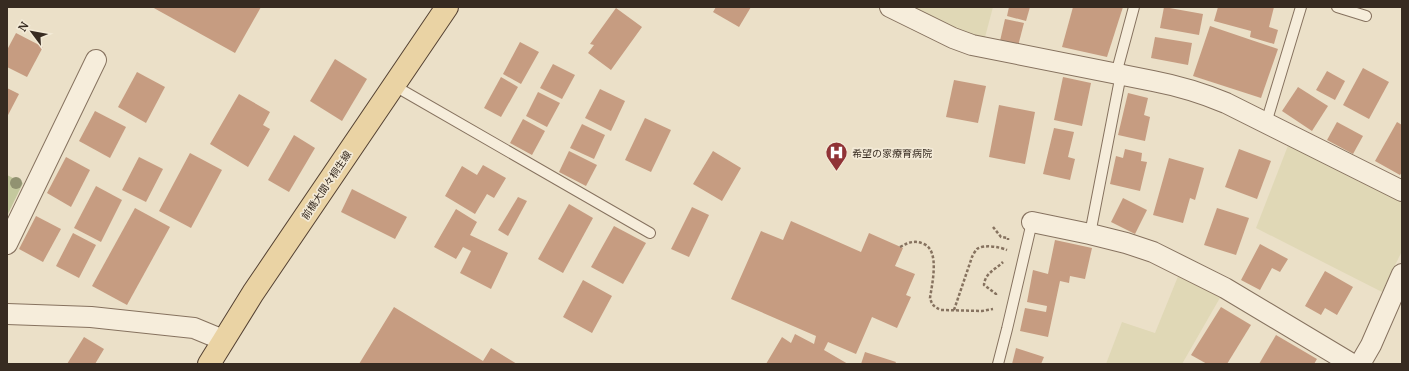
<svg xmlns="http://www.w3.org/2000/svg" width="1409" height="371" font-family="Merriweather,'Noto Sans JP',serif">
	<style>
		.farmland { fill: #e0d8b6 }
		.green { fill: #c4c89d }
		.building { fill: #c69c81 }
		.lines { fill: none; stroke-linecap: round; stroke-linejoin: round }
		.service-casing { stroke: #86725f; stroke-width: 12 }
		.minor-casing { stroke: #86725f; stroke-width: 22 }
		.primary-casing { stroke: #544132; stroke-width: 24 }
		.path { stroke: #86725f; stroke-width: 2.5; stroke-dasharray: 3 2; stroke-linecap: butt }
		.service { stroke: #f6eddb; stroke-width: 10 }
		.minor { stroke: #f6eddb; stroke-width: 20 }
		.primary { stroke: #ead3a4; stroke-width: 22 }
		.tree { fill: #919271 }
		.labels { text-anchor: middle; stroke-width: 3.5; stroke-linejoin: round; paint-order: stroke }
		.poi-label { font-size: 10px; fill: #372b21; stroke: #f3ead7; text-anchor: start }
		.street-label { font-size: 10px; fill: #372b21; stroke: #f3ead7 }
	</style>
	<rect width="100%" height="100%" fill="#ebe0c8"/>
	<!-- farmland -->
	<g class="farmland">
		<polygon points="910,7 993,7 984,41 957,31"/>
		<polygon points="1289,143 1379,188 1402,201 1402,251 1382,292 1256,228"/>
		<polygon points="1179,274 1221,296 1182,364 1106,364 1122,322 1155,333"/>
	</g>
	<!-- green -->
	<polygon class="green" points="7,175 23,183 7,216"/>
	<!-- building -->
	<g class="building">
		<polygon points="152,7 261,7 235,53"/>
		<polygon points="716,7 751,7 739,27 713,12"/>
		<polygon points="1009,7 1030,7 1026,21 1007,16"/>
		<polygon points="1073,7 1123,7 1107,57 1062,47"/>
		<polygon points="1164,7 1203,14 1199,35 1160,28"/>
		<polygon points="1218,7 1274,7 1269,27 1278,30 1274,44 1250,37 1251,31 1214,21"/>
		<polygon points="616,8 642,27 611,70 588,53 594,45 590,44"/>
		<polygon points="1005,19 1024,23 1018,46 1000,41"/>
		<polygon points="1210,26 1278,49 1261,98 1193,76"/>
		<polygon points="16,33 43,47 27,77 7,67 7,50"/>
		<polygon points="1155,37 1192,43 1188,65 1151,58"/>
		<polygon points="520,42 539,52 521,84 503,74"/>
		<polygon points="335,59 367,79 342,121 310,101"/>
		<polygon points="553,64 575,75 562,99 540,88"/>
		<polygon points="1363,68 1389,82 1369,119 1343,105"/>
		<polygon points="1327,71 1345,81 1335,100 1316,90"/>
		<polygon points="137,72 165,87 146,123 118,107"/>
		<polygon points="501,77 518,87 501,117 484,108"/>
		<polygon points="1063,77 1091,83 1082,126 1054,120"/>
		<polygon points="954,80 986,86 978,123 946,117"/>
		<polygon points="1298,87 1328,106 1312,131 1282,111"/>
		<polygon points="7,88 19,94 7,117"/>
		<polygon points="600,89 625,101 611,131 585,118"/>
		<polygon points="538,92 560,103 547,127 526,116"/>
		<polygon points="1128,93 1148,98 1144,115 1150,117 1145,141 1118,135"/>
		<polygon points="239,94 270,112 263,125 270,129 248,167 210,144"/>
		<polygon points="999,105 1035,112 1025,164 989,157"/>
		<polygon points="95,111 126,127 110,158 79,141"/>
		<polygon points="645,118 671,130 651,172 625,160"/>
		<polygon points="523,119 545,131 532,155 510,143"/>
		<polygon points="1337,122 1363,136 1353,154 1327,140"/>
		<polygon points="1397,122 1402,125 1402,172 1400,175 1375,161"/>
		<polygon points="582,124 605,135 594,159 570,148"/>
		<polygon points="1054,128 1074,132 1068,157 1075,159 1070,180 1043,174"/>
		<polygon points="294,135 315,148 289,192 268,180"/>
		<polygon points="1125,149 1142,153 1141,161 1147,162 1140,191 1110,184 1116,156 1123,158"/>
		<polygon points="1239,149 1271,161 1257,199 1225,187"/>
		<polygon points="569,151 597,165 586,186 559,172"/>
		<polygon points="713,151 741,168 722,201 693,184"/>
		<polygon points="190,153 222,170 191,228 159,211"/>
		<polygon points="66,157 90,170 71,207 47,193"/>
		<polygon points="139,157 163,169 146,202 122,190"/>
		<polygon points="1169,158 1204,168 1195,200 1190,198 1183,223 1153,215"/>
		<polygon points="483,165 506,178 494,198 487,194 475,214 445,196 462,166 477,175"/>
		<polygon points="96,186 122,200 101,242 74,228"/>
		<polygon points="352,189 407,217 395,239 341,212"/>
		<polygon points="518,197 527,201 508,236 498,230"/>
		<polygon points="1123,198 1147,210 1135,234 1111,222"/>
		<polygon points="569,204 593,218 563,273 538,259"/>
		<polygon points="692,207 709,215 689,257 671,249"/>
		<polygon points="135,208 170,227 127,305 92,286"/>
		<polygon points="1217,208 1249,218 1236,255 1204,245"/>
		<polygon points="456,209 477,222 470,235 508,253 491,289 460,273 471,251 463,247 456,259 434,247"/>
		<polygon points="36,216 61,229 43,262 19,249"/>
		<polygon points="791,221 861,252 869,233 903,248 895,266 915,274 906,295 911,297 897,328 872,317 856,354 828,342 824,350 848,364 766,364 782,337 791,343 795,334 814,344 816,336 731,299 761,231 783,240"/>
		<polygon points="614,226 646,243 623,284 591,267"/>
		<polygon points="73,233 96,245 79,278 56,266"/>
		<polygon points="1055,240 1092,248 1085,279 1070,276 1069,283 1060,281 1048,337 1020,331 1025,308 1046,312 1047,306 1027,302 1033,270 1048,274"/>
		<polygon points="1260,244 1288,259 1280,272 1272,268 1260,290 1241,280"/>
		<polygon points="1325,271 1353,287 1337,315 1325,308 1321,315 1305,306"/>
		<polygon points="583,280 612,296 592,333 563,317"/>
		<polygon points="394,307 483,361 491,348 517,364 359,364"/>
		<polygon points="1221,307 1251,325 1227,364 1207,364 1191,355"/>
		<polygon points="1276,335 1317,359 1314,364 1259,364"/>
		<polygon points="84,337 104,349 95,364 67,364"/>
		<polygon points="1016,348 1044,357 1041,364 1012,364"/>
		<polygon points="865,352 896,362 895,364 861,364"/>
	</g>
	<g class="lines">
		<defs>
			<g id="service">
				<polyline points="1337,7 1366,16"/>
				<polyline points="1116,74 1134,7"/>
				<polyline points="393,85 650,233"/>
				<polyline points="1266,123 1301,7"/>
				<polyline points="1090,234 1121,74"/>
				<polyline points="998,364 1007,329 1032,222"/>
			</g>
			<g id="minor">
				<path d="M890,7l63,31 19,7 181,36c26,5 49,12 73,22l176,88"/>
				<polyline points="1032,222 1090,234 1126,243 1153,252 1225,288 1352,364"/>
				<polyline points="7,244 96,60"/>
				<polyline points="7,314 91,317 194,328 223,340"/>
				<polyline points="1360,364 1371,345 1402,274"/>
			</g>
			<polyline id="primary" points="209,364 253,293 447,7"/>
		</defs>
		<!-- service casing -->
		<use href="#service" class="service-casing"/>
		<!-- minor casing -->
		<use href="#minor" class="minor-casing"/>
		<!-- primary casing -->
		<use href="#primary" class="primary-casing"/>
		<!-- path -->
		<g class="path">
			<polyline points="993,227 1001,237 1008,238 1008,240"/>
			<path d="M900,247c9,-5 15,-7 24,-3 16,7 8,40 6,54 2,7 4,9 11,12l41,1 11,-2"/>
			<path d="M996,295v-1l-12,-9c1,-12 11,-15 19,-23"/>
			<path d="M954,310l18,-53c1,-2 3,-6 5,-8 7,-5 23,-2 30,1"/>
		</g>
		<!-- service -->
		<use href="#service" class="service"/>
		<!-- minor -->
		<use href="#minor" class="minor"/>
		<!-- primary -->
		<use href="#primary" class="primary"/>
	</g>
	<!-- trees -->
	<circle class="tree" cx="16" cy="183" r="6"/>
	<!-- icons -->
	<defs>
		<symbol id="hospital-pin" viewBox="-11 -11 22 30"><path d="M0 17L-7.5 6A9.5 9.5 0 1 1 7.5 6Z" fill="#903336" stroke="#f3ead7"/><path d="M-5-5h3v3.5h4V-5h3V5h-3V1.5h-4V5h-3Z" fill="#fff"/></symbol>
	</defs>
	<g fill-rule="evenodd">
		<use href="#hospital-pin" x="824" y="140" width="25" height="34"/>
	</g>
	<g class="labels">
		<!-- poi labels -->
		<g class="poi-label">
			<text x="852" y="157">希望の家療育病院</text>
		</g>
		<!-- street labels -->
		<g class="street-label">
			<text transform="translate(326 185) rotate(-56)" y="4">前橋大間々桐生線</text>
		</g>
	</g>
	<!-- border -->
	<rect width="1409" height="371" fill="none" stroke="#372b21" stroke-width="16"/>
	<!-- north arrow -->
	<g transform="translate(32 32) rotate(302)" stroke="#f3ead7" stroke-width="3" paint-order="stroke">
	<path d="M0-3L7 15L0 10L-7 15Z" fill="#372b21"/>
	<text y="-6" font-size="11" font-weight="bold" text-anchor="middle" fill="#372b21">N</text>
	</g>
</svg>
